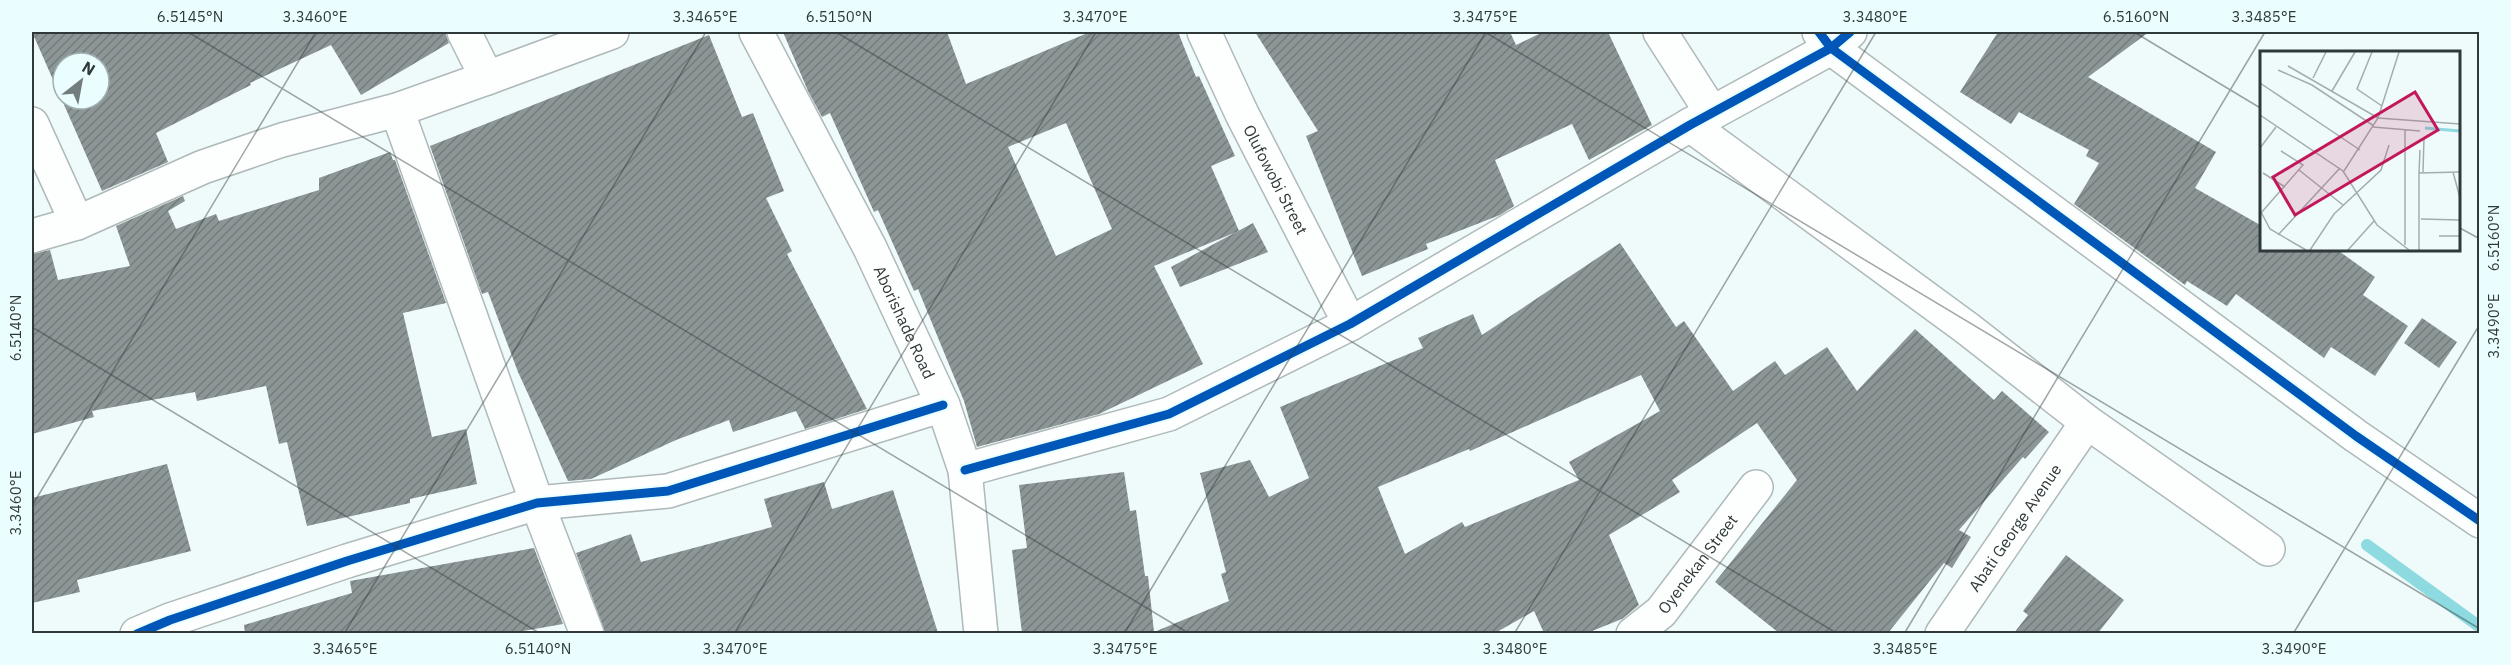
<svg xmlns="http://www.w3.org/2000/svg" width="2511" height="665" font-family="'IBM Plex Sans',sans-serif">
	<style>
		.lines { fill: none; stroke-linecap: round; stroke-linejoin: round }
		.stream { stroke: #8ddbe0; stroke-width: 12 }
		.building { fill: url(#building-hatch); fill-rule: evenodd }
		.minor-casing { stroke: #afb9b9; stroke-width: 36 }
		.minor { stroke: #fdfefe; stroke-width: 33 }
		.cycleway-casing { stroke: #eafeff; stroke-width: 13 }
		.cycleway { stroke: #0057b8; stroke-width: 9 }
		.ticks { fill: none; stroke: #30393a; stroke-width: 1.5; stroke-opacity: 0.45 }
		.labels { text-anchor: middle; stroke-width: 6; stroke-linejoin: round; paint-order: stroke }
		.street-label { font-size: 16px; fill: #30393a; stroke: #eafeff }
		.inset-river { fill: none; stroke: #8ddbe0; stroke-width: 3 }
		.inset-road { fill: none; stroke: #a3adad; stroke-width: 1.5 }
		.view { fill: #c2185b; fill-opacity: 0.15; stroke: #c2185b; stroke-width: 3 }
		.inset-edge { fill: none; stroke: #30393a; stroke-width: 3 }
		.neatline { fill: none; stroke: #30393a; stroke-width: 2 }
		.ticks-label { font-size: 15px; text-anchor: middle; fill: #30393a }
	</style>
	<defs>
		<pattern id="building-hatch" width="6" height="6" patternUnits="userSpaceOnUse" patternTransform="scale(1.5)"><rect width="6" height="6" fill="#8d9696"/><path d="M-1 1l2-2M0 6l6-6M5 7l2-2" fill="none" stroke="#747b7b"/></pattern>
	</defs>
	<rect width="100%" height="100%" fill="#effafa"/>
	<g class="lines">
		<!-- stream -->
		<polyline class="stream" points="2367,545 2480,627"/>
	</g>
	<!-- building -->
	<g class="building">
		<path d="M32,32h413l4,11 -88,52 -30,-50 -81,38 1,2 -95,48 12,29 -66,29zM63,63h36v36h-36z"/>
		<path d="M783,32h164l19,52 124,-52h88l18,45 3,-1 36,80 -24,10 28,65 -85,35 49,98 -104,50 -122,33 -13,-46 -46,-112 -4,2 -36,-81 -4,2 -44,-99 -8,4 -14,-26zM1066,123l46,106 -56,27 -48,-109z"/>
		<polygon points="1255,32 1510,32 1516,45 1543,32 1608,32 1652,125 1589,160 1572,124 1495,160 1514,206 1500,215 1426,244 1428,249 1362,276 1306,136 1318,131"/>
		<polygon points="1998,32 2149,32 2088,77 2216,152 2195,188 2262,226 2262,249 2336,249 2375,277 2363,295 2408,326 2375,376 2331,347 2324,358 2236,294 2227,306 2187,281 2185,285 2074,204 2099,163 2086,156 2089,150 2019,112 2011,124 1960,92"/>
		<polygon points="709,35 742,117 753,113 784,191 766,198 792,251 787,254 867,409 805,429 796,411 733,432 729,420 676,440 591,479 568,481 518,372 488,292 482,294 430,146"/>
		<polygon points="390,152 393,160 395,160 446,303 403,313 432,437 466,429 477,484 410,499 410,503 307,526 287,442 279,444 266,386 197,401 195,392 92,411 94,417 32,434 32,254 50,250 58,280 130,266 116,226 183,196 185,201 168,211 176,229 216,214 219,221 319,190 319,178"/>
		<polygon points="1253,223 1268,252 1180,287 1171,267"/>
		<path d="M1620,243l56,84 8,-6 49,70 42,-30 10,14 42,-28 30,44 58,-62 79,71 8,-9 47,41 -24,27 -2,-2 -64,73 12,7 -19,31 -8,-5 -56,70h-109l-64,-51 82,-102 -40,-57 -85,57 8,12 -71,43 30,70 -17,14 -35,14h-43l-10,-22 -39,22h-473l-10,-83 15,-2 -8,-63 105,-13 6,39 6,-1 9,66h3l6,56 75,-31 -8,-27 5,-2 -26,-99 50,-13 19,37 40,-19 -29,-71 143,-59 -5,-10 55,-24 9,21zM1641,375l19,36 -91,51 10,18 -114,47 -3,-5 -57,32 -27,-67 91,-38 1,2z"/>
		<polygon points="2422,318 2457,342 2439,368 2404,343"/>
		<polygon points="167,464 191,551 77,580 80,592 32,603 32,498"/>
		<polygon points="824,482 832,509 893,490 938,633 605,633 576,553 631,534 641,562 772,527 764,499"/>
		<polygon points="534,548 563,624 512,633 245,633 244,625 352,593 350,581"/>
		<polygon points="2066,555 2124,600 2098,633 2014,633 2028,615 2023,611"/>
	</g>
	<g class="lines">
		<defs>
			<g id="minor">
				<path id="s1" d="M756,32l114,216 73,157 22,65 16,164"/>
				<path id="s2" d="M1204,32l38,82 108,210"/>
				<polyline points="1660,32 1712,113"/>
				<polyline points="1819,32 1831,48 2356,436 2480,521"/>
				<polyline points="487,78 612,32"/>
				<polyline points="397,110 537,503 587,634"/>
				<polyline points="32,124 77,223"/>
				<polyline points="1690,125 1968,329 2087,422 2268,549"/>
				<polyline points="32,236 77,223 203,167 282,140 397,110 487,78 464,32"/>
				<polyline points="965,470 1169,414 1350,324 1690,125 1831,48 1850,32"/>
				<polyline points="137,634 170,620 347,561 537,503 668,491 943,405"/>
				<path id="s3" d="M1633,634l28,-22 95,-125"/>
				<path id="s4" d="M1942,634l145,-212"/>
			</g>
		</defs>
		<!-- minor casing -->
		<use href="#minor" class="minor-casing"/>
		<!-- minor -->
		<use href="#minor" class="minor"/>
		<defs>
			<g id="cycleway">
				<polyline points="1819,32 1831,48 2356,436 2480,521"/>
				<polyline points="965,470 1169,414 1350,324 1690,125 1831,48 1850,32"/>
				<polyline points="137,634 170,620 347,561 537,503 668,491 943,405"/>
			</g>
		</defs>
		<!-- cycleway casing -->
		<use href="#cycleway" class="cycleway-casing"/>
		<!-- cycleway -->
		<use href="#cycleway" class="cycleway"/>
	</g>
	<!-- ticks -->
	<path class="ticks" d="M188,32l1002,602M836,32l1002,602M1485,32l995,597M2134,32l128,77M2458,227l22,12M32,327l509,307M32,506l284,-474M344,634l362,-602M734,634l362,-602M1124,634l362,-602M1514,634l362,-602M1904,634l361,-602M2293,634l187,-310"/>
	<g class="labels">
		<!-- street labels -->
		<g class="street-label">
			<text dy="6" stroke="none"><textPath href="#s2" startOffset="164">Olufowobi Street</textPath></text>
			<text dy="6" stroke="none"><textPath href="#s1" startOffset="326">Aborishade Road</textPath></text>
			<text dy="6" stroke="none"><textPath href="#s4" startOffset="129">Abati George Avenue</textPath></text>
			<text dy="6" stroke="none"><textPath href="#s3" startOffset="96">Oyenekan Street</textPath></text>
		</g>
	</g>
	<!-- overview -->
	<g transform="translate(2260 51)">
		<rect width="200" height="200" fill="#effafa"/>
		<path class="inset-river" d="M165,77l35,3"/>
		<path class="inset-road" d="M112,1l-15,37 25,17M28,15l90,52 82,6M18,19l34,15 62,41M53,27l13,-26M0,32l100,67M72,40l23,-39M0,64l83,56 34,54 32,25M113,76l47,4M0,97l16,-21M39,119l44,35M84,120l34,-53 21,-66M163,121l1,-34M193,121l7,26M3,122l22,14M159,122l1,-23M1,161l9,17 36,21M1,162l42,-48 -22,-14M161,168l39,1M18,184l62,-67M179,185h21M145,194v-115M50,199l24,-36 47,-44 8,-25M88,199l26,-29M159,199v-77l41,-1"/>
		<path class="view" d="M155,41l23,38 -143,85 -22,-38z"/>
		<rect width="200" height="200" class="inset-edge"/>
	</g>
	<!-- border -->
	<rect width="2511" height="665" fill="none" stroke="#eafeff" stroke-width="66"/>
	<!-- north arrow -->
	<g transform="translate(81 81) rotate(31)"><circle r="28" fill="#eafeff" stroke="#a0afb0" stroke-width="1.5"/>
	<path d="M0-4.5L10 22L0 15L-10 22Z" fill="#737d7d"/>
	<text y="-9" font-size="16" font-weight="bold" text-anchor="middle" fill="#30393a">N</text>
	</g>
	<rect x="33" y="33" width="2445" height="599" class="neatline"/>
	<g class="ticks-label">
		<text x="190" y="22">6.5145°N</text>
		<text x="315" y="22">3.3460°E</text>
		<text x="705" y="22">3.3465°E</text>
		<text x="839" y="22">6.5150°N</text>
		<text x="1095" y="22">3.3470°E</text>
		<text x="1485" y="22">3.3475°E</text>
		<text x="1875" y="22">3.3480°E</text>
		<text x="2136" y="22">6.5160°N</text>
		<text x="2264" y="22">3.3485°E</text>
		<text transform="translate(2494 238) rotate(-90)" y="5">6.5160°N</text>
		<text transform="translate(2494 326) rotate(-90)" y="5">3.3490°E</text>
		<text transform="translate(16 328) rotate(-90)" y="5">6.5140°N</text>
		<text transform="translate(16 503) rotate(-90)" y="5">3.3460°E</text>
		<text x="345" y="654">3.3465°E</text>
		<text x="538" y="654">6.5140°N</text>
		<text x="735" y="654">3.3470°E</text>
		<text x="1125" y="654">3.3475°E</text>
		<text x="1515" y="654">3.3480°E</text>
		<text x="1905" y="654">3.3485°E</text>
		<text x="2294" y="654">3.3490°E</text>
	</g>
</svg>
